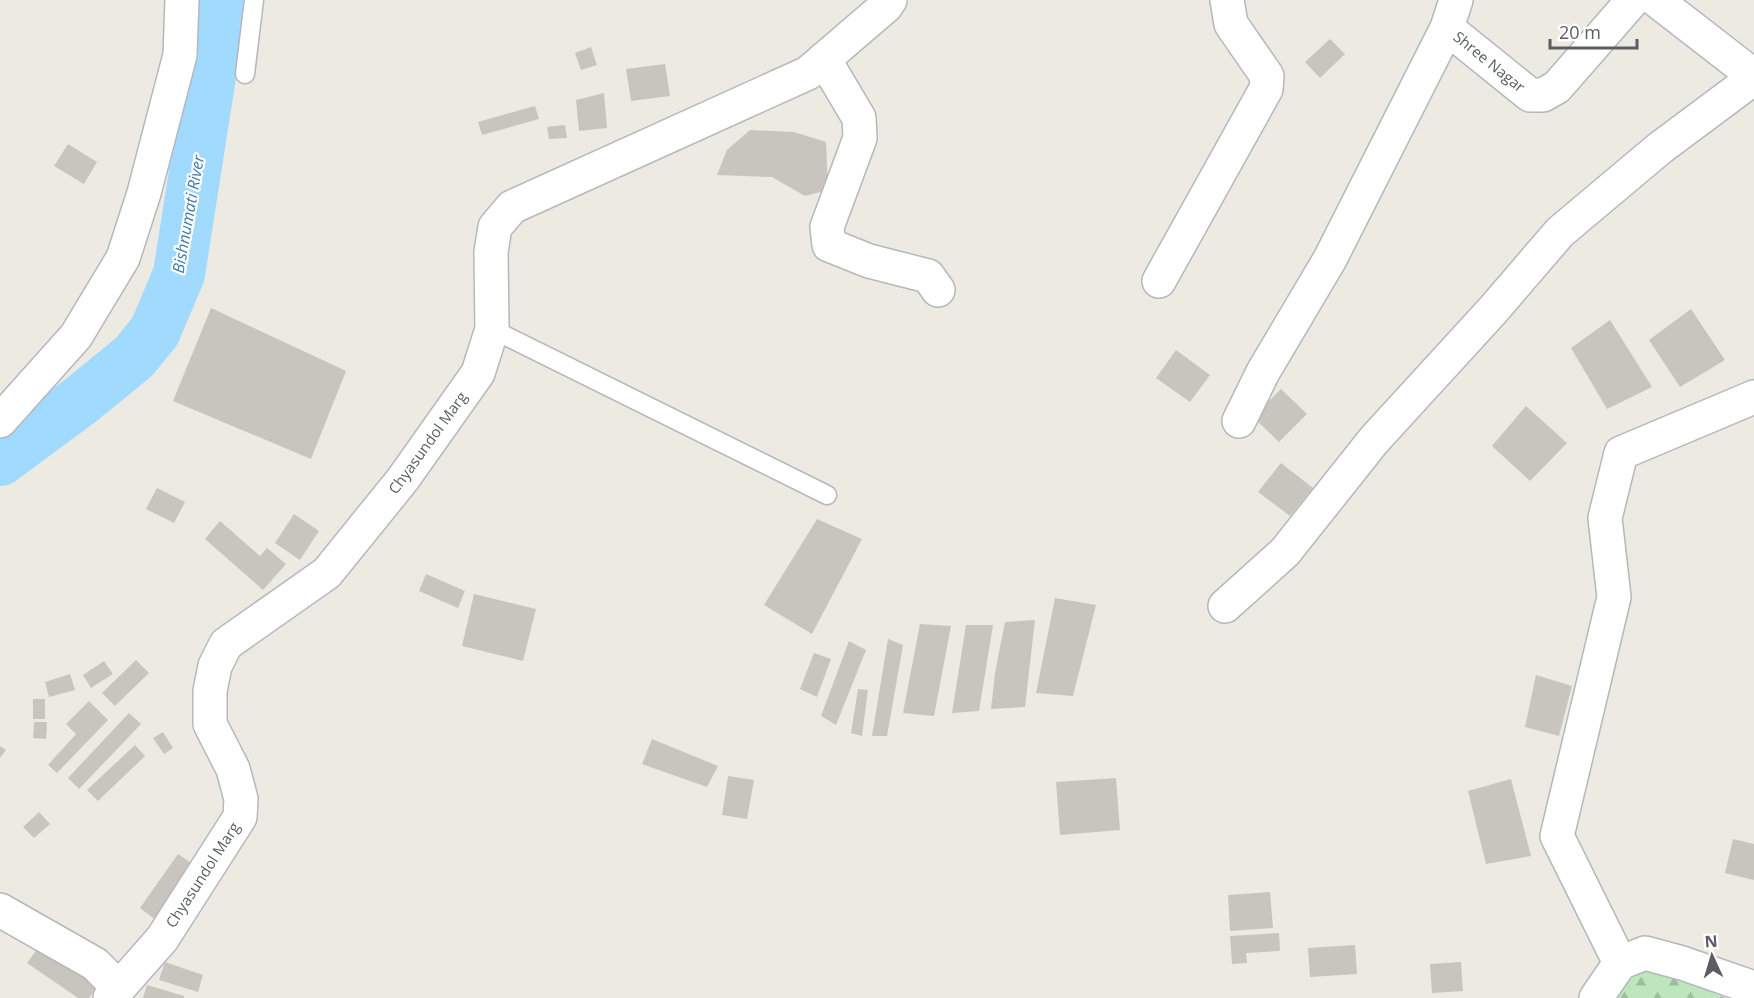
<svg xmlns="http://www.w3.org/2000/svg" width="1754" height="998" font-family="'Open Sans',sans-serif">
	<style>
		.forest { fill: url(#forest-firs) }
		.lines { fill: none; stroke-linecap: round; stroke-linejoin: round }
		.river { stroke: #a0daff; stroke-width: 52 }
		.building { fill: #c8c5be }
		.lane-casing { stroke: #b4b8bc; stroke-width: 21 }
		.street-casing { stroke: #b4b8bc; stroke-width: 36 }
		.secondary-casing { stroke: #b5b9be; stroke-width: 36 }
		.lane { stroke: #fff; stroke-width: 18 }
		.street { stroke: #fff; stroke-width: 33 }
		.secondary { stroke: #fff; stroke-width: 33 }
		.labels { text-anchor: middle; stroke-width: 4.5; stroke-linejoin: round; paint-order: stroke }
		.street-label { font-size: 15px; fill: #5a5e63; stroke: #fff }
		.water-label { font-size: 16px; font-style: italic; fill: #3a7bb3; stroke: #fff }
	</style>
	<defs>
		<pattern id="forest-firs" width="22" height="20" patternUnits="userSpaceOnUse" patternTransform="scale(1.5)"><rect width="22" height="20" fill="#bee6bd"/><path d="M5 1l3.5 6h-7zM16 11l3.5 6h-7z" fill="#9dbe9d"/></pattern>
	</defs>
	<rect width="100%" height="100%" fill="#edeae1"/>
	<!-- forest -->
	<polygon class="forest" points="1648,963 1725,998 1600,998"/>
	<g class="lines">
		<!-- river -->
		<polyline class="river" points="0,460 80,401 134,357 155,331 179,274 222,0"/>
	</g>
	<!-- building -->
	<g class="building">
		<polygon points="1330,39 1345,54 1320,78 1305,62"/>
		<polygon points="591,47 597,65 581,70 575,53"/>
		<polygon points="665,64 670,96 631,101 626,69"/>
		<polygon points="604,93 607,128 579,131 576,100"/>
		<polygon points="535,106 539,119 482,135 478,122"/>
		<polygon points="565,125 567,138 549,139 547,127"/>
		<polygon points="750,130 794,132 826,142 828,190 805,196 772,177 717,175 727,150"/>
		<polygon points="68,144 97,162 84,184 54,166"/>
		<polygon points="211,308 346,371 311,459 173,401"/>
		<polygon points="1691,309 1725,360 1680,387 1649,340"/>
		<polygon points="1610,320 1652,387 1607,409 1571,348"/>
		<polygon points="1176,350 1210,375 1190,402 1156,378"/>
		<polygon points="1281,389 1307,414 1279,442 1253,417"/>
		<polygon points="1526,406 1567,443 1530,481 1492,446"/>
		<polygon points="1281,463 1313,488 1290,516 1258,492"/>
		<polygon points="157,488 185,502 174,523 146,509"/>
		<polygon points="294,514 319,531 300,560 275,543"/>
		<polygon points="817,519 862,539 812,634 764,605"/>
		<polygon points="220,521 260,556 267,548 286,564 263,590 205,539"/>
		<polygon points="426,574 465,591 458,608 419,591"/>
		<polygon points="474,594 536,609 523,661 462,646"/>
		<polygon points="1055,598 1096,605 1073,696 1036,693"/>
		<polygon points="1035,620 1025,707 991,709 995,673 1005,622"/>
		<polygon points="920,624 951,626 934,716 903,713"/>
		<polygon points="966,625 993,625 979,711 952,713"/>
		<polygon points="888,639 903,645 887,736 872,736"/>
		<polygon points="849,641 866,650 836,725 821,716"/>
		<polygon points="814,653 831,659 817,697 800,689"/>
		<polygon points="136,660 149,673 115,706 102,693"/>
		<polygon points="104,661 113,674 91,688 83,675"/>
		<polygon points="70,674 75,690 49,697 45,682"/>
		<polygon points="1536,675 1572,686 1559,736 1525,727"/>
		<polygon points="858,689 868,690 862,736 851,733"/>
		<rect x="33" y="699" width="12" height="20"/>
		<polygon points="89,701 108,720 57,773 48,765 76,734 66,724"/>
		<polygon points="129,713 141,724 79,789 68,778"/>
		<polygon points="34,722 47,722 46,739 33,738"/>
		<polygon points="163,732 173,748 164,754 153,738"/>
		<polygon points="652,739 718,766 707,787 642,764"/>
		<polygon points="135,745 145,756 98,801 87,790"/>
		<polygon points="0,746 6,750 0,758"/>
		<polygon points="728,776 754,780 747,819 722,815"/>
		<polygon points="1116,778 1120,830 1060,835 1056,782"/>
		<polygon points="1511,779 1531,856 1486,864 1468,791"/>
		<polygon points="39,812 50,824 34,838 23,827"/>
		<polygon points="1733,839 1754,844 1754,880 1725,873"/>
		<polygon points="178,854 194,865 156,920 140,908"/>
		<polygon points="1270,892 1273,928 1230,931 1228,895"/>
		<polygon points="1279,933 1280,951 1246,953 1247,963 1232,964 1230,936"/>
		<polygon points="40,945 98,985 89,998 78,998 27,963"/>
		<polygon points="1355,945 1357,974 1310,977 1308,948"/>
		<polygon points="165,962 203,975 198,992 159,980"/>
		<polygon points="1461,962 1463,991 1432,993 1430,964"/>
		<polygon points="147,985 184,996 184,998 143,998"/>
	</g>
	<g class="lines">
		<defs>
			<g id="lane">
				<polyline points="245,74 254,0"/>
				<polyline points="492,329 827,495"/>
			</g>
			<g id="street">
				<polyline points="1656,0 1754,76"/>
				<polyline points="1447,28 1530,95 1543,95 1557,87 1633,0"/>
				<polyline points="824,59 859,118 860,138 827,227 829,245 869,261 928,276 938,290"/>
				<polyline points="1159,281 1266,89 1267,76 1231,24 1227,0"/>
				<polyline points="0,421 76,336 123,258 144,193 180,55 182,0"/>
				<polyline points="1239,421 1263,372 1330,259 1447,28 1456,0"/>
				<polyline points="1225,606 1285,552 1374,440 1493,310 1560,232 1660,148 1754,78"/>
				<polyline points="0,910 95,964 118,987"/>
				<polyline points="1620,963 1557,836 1614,597 1605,518 1621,453 1754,397"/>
				<polyline points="1596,998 1620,963 1645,953 1682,963 1754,988"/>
			</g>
			<polyline id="secondary" points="110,998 162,939 240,817 241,799 233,769 210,724 210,691 215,666 226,644 327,573 403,479 478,373 492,329 491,252 495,227 512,207 808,73 886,6 890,0"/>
		</defs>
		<!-- lane casing -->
		<use href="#lane" class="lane-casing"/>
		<!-- street casing -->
		<use href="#street" class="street-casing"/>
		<!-- secondary casing -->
		<use href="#secondary" class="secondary-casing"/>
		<!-- lane -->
		<use href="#lane" class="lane"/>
		<!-- street -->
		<use href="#street" class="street"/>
		<!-- secondary -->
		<use href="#secondary" class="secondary"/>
	</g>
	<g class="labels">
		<!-- street labels -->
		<g class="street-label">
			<text transform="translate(1489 62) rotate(39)" y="5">Shree Nagar</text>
			<text transform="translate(428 443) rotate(-54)" y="5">Chyasundol Marg</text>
			<text transform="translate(203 875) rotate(-57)" y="5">Chyasundol Marg</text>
		</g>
		<!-- water labels -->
		<g class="water-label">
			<text transform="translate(188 214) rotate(-80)" y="6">Bishnumati River</text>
		</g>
	</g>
	<!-- north arrow -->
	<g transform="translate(1712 956) rotate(356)" stroke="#ffffff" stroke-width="4.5" paint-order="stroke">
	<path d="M0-4.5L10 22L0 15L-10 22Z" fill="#5a5e63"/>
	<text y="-9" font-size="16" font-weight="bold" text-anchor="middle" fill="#5a5e63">N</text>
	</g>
	<!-- scale -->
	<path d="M1550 39v9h87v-9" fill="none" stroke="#5a5e63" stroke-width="3"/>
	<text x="1559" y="39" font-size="18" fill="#5a5e63" stroke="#ffffff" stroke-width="4.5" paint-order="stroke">20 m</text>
</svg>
